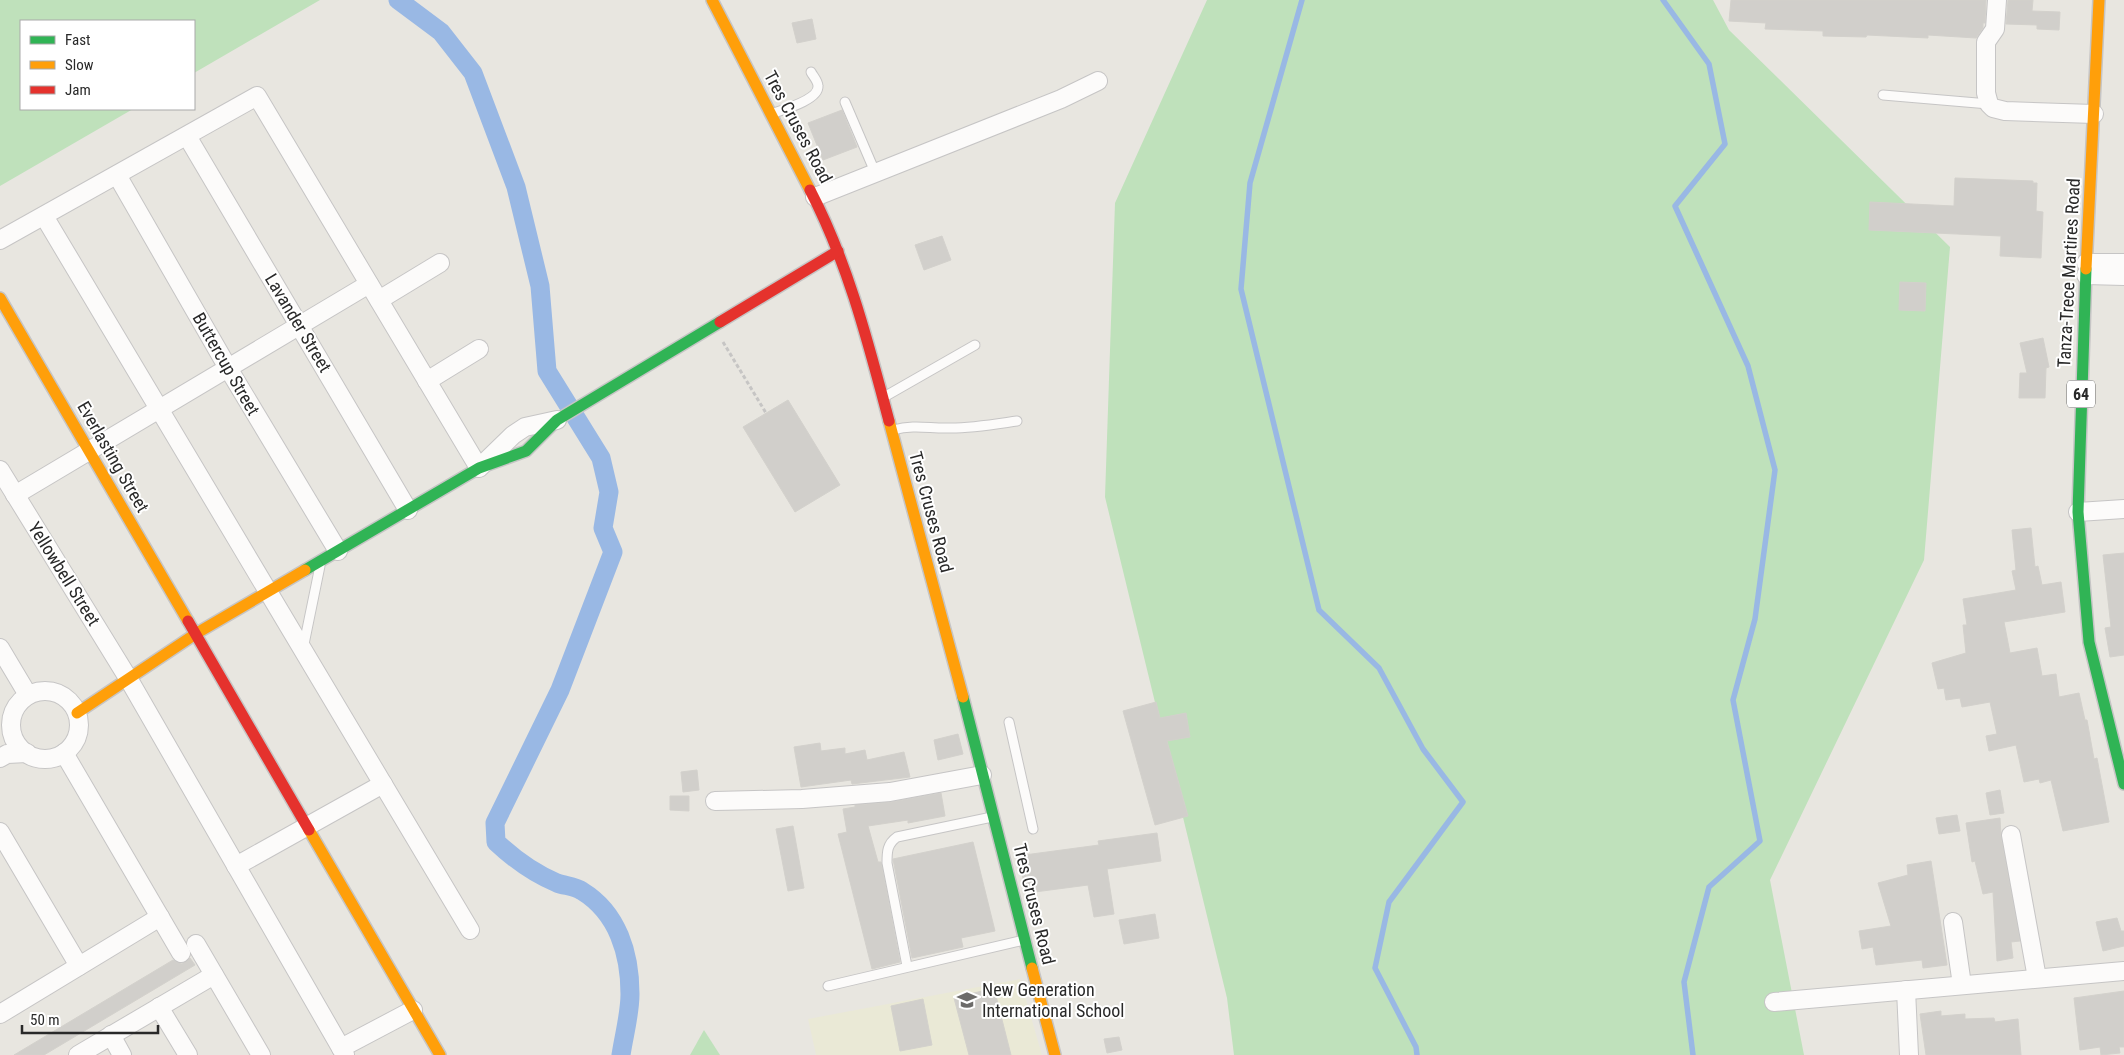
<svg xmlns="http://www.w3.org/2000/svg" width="2124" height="1055" font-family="'Roboto Condensed',sans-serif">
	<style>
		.education { fill: #eae9d6 }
		.green { fill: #bfe1bb }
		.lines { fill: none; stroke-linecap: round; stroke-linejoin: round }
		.stream { stroke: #99b8e4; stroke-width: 5.5 }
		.canal { stroke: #99b8e4; stroke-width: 19 }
		.building { fill: #d1cfcb; stroke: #d3d1cc }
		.lane-casing { stroke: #c6c5c5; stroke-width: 11 }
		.street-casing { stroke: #c6c5c5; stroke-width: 20 }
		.fast-casing { stroke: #c6c5c5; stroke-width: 14 }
		.slow-casing { stroke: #c6c5c5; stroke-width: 14 }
		.jam-casing { stroke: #c6c5c5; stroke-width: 14 }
		.path { stroke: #c6c5c4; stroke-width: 3; stroke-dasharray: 4 2.5; stroke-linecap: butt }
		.lane { stroke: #fcfbfa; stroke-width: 9 }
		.street { stroke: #fcfbfa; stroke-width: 18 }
		.fast { stroke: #30b455; stroke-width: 11 }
		.slow { stroke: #ff9f0a; stroke-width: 11 }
		.jam { stroke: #e5322d; stroke-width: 11 }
		.labels { text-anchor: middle; stroke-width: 4; stroke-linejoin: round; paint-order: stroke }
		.shield { fill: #fff; stroke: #696969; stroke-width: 1 }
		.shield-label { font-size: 16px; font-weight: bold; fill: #292929 }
		.street-label { font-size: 18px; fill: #292929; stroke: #fff }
		.poi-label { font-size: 18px; fill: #292929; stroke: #fff; text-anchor: start }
	</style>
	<rect width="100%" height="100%" fill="#e8e6e0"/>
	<!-- education -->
	<polygon class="education" points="1020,979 1042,1055 816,1055 808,1019"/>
	<!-- green -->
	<g class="green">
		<polygon points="0,0 320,0 194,73 194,21 21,21 21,109 133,109 0,186"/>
		<polygon points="1207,0 1713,0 1729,30 1950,247 1924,560 1770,880 1804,1055 1234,1055 1227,998 1105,497 1115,203"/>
		<polygon points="704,1030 720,1055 690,1055"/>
	</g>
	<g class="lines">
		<!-- stream -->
		<g class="stream">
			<polyline points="1302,0 1250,183 1241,289 1319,610 1379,668 1423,749 1463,802 1389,902 1375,968 1416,1047 1417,1055"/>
			<polyline points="1663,0 1709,64 1725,144 1675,206 1748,366 1775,470 1755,619 1733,700 1760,841 1709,887 1684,982 1693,1055"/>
		</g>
		<!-- canal -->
		<path class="canal" d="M398,0l43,32 32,41 43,114 24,99 7,85 54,87 8,34 -6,36 10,24 -53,138 -65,133 1,19c17,16 39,32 61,41 8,3 18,3 25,8 36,22 48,63 48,103 0,20 -6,41 -9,61"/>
	</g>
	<!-- building -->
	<g class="building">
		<polygon points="1731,0 1986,0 1985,23 1983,23 1983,28 1976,38 1928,35 1928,38 1867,35 1866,37 1823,36 1823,31 1765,29 1766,23 1729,21"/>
		<polygon points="2008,0 2033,0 2032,11 2060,12 2059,30 2037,29 2037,25 2006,24"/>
		<polygon points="812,19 816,39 797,43 792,23"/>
		<polygon points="842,110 857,147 823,160 808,123"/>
		<polygon points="1955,178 2033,181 2033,183 2037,183 2036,211 2043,212 2041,258 2000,256 2001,236 1869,230 1870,202 1954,206"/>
		<polygon points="942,236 951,260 924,270 915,245"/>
		<polygon points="1900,282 1926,283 1925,311 1899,310"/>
		<polygon points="2043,338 2049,367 2046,368 2045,398 2019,398 2020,373 2027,373 2020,343"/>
		<polygon points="788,400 840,485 795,512 743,427"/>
		<polygon points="2031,528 2035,567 2038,566 2042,585 2061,582 2065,612 2004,622 2010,653 2037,648 2042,676 2056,674 2059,697 2079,693 2085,720 2087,720 2094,759 2097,758 2109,822 2063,831 2051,780 2040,783 2039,779 2024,782 2016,745 1989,751 1986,736 1997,734 1990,702 1962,707 1960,698 1946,700 1944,688 1938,689 1932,663 1966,653 1963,625 1967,625 1963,599 2016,590 2012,571 2016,570 2012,530"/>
		<polygon points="2124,553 2124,655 2110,657 2105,628 2111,627 2103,555"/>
		<polygon points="1156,702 1160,718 1186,713 1190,737 1167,741 1188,816 1155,825 1123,711"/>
		<polygon points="958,734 963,754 938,760 934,740"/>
		<polygon points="820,743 821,751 845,748 845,754 865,750 867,760 904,752 910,777 852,784 851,780 801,787 794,747"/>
		<polygon points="697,770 699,790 683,792 681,772"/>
		<polygon points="2000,790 2004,813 1990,815 1986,793"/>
		<polygon points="941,793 945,816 908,823 908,820 868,826 878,862 881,862 900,962 872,969 838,834 847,832 843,809 855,807 855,805 892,802"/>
		<polygon points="670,796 689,796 689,811 670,810"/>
		<polygon points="1957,815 1960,831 1939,834 1936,818"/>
		<polygon points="2000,818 2001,837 2020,941 2011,942 2013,958 1997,961 1993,892 1983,894 1975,861 1972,862 1966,823"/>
		<polygon points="793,826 804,888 788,891 776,829"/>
		<polygon points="1157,833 1161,861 1107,869 1114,914 1094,917 1088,885 1027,893 1017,856 1099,845 1098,841"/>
		<polygon points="973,842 995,931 961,938 963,947 912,958 893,859"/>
		<polygon points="1931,861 1947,965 1923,968 1922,960 1876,965 1873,947 1862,949 1859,931 1891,926 1878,883 1908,875 1907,865"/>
		<polygon points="1155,914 1159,938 1124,944 1119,920"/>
		<polygon points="2117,918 2121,931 2124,931 2124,946 2103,951 2096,922"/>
		<polygon points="190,958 195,965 44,1055 14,1055 173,960 182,964"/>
		<polygon points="994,988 1011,1055 969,1055 954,998"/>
		<polygon points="2124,991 2124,1047 2119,1047 2120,1053 2101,1055 2100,1047 2080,1050 2074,998"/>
		<polygon points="923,999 932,1045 900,1051 891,1006"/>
		<polygon points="1941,1011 1941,1016 1965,1014 1965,1019 1994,1018 1995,1022 2018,1019 2021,1055 1926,1055 1920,1014"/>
		<polygon points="1119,1037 1122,1050 1107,1053 1104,1039"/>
	</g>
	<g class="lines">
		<defs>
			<g id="lane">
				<polyline points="1883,95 1989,104"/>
				<polyline points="845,102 875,172"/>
				<path d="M771,114c11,-4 48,-14 47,-28 0,-5 -5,-10 -7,-14"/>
				<polyline points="884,397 975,345"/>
				<path d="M893,430c23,-6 37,-1 58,-2 22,0 45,-4 66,-7"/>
				<polyline points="303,649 320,566"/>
				<polyline points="1009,722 1033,829"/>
				<path d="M907,966l-20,-103c0,-11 0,-19 10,-26l95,-20"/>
				<polyline points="828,986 1024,940"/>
			</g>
			<g id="street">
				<polyline points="1997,0 1995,29 1986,42 1986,93 1989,104 1993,108 2005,111 2094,114"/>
				<polyline points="187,136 408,510"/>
				<polyline points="117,175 228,368 338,551"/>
				<polyline points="815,197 1061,99 1098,81"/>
				<polyline points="44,216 470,930"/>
				<polyline points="0,240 257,96 479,468 513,435 525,427 557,420"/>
				<polyline points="2086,263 2124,263"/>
				<polyline points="2086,275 2124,276"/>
				<polyline points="379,300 440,263"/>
				<polyline points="427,381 479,349"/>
				<polyline points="0,470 128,678 345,1055"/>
				<polyline points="15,495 369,284"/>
				<polyline points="2078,512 2124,509"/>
				<polyline points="0,648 28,695"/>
				<circle cx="45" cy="725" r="34"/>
				<polyline points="64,753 181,953"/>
				<polyline points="0,758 7,754 27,753"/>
				<polyline points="715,801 802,799 890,792 982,775"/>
				<polyline points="0,832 79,966"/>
				<polyline points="2011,835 2037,978"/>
				<polyline points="236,866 383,784"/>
				<polyline points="1953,922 1962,985"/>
				<polyline points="196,944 261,1055"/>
				<polyline points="1906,990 1909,1055"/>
				<polyline points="1774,1002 2124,971"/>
				<polyline points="159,1007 188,1055"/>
				<polyline points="0,1014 160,917"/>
				<polyline points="111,1035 122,1055"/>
				<polyline points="341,1048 413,1010"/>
				<polyline points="78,1055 214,975"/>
			</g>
			<g id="fast">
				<polyline points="2086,269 2078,512 2089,642 2124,784"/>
				<polyline points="305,570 479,468 526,451 557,420 720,322"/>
				<polyline points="963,697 1032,968"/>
			</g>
			<g id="slow">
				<polyline points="712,0 810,190"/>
				<polyline points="2086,269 2099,0"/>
				<polyline points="0,298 188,621"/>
				<polyline points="889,421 963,697"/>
				<polyline points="77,713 197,633 305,570"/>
				<polyline points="309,830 440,1055"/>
				<polyline points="1032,968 1055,1055"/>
			</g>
			<g id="jam">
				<path d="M810,190c38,73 58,152 79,231"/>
				<polyline points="720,322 838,251"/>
				<polyline points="188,621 309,830"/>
			</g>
		</defs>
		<!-- lane casing -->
		<use href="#lane" class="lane-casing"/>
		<!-- street casing -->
		<use href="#street" class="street-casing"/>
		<!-- fast casing -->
		<use href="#fast" class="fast-casing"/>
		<!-- slow casing -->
		<use href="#slow" class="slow-casing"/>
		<!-- jam casing -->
		<use href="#jam" class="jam-casing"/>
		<!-- path -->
		<polyline class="path" points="723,342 766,413"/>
		<!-- lane -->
		<use href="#lane" class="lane"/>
		<!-- street -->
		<use href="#street" class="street"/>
		<!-- fast -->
		<use href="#fast" class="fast"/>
		<!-- slow -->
		<use href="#slow" class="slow"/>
		<!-- jam -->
		<use href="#jam" class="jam"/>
	</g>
	<!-- icons -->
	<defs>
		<symbol id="school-bare" viewBox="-9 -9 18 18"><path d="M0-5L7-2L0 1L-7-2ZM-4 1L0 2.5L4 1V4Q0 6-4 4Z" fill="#6c6b69" stroke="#fff" stroke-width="2.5" paint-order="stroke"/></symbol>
	</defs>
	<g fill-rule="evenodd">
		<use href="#school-bare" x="953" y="986" width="28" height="28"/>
	</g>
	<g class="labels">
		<!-- shield labels -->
		<rect class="shield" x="2067" y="380.5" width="28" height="27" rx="4"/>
		<g class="shield-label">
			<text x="2081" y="400">64</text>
		</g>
		<!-- street labels -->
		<g class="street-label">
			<text transform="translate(798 127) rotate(62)" y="6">Tres Cruses Road</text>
			<text transform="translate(2069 273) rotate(-87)" y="6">Tanza-Trece Martires Road</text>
			<text transform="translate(298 323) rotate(59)" y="6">Lavander Street</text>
			<text transform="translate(226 364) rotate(60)" y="6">Buttercup Street</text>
			<text transform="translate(113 457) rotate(60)" y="6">Everlasting Street</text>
			<text transform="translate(931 512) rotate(75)" y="6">Tres Cruses Road</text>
			<text transform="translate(64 574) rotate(58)" y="6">Yellowbell Street</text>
			<text transform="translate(1034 904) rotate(76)" y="6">Tres Cruses Road</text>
		</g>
		<!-- poi labels -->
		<g class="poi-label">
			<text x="982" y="996">New Generation<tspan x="982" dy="21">International School</tspan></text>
		</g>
	</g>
	<!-- legend -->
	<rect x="20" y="20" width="175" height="90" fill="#ffffff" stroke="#a9a9a9"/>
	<rect x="30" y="36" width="25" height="8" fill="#30b455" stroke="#a9a9a9"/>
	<text x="65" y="45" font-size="15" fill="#292929">Fast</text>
	<rect x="30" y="61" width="25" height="8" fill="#ff9f0a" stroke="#a9a9a9"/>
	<text x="65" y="70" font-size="15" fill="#292929">Slow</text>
	<rect x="30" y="86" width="25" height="8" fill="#e5322d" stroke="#a9a9a9"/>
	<text x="65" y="95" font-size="15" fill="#292929">Jam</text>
	<!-- scale -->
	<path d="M22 1025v8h136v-8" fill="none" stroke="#292929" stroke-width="2.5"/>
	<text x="30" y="1025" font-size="15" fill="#292929" stroke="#ffffff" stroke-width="4" paint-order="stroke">50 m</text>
</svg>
